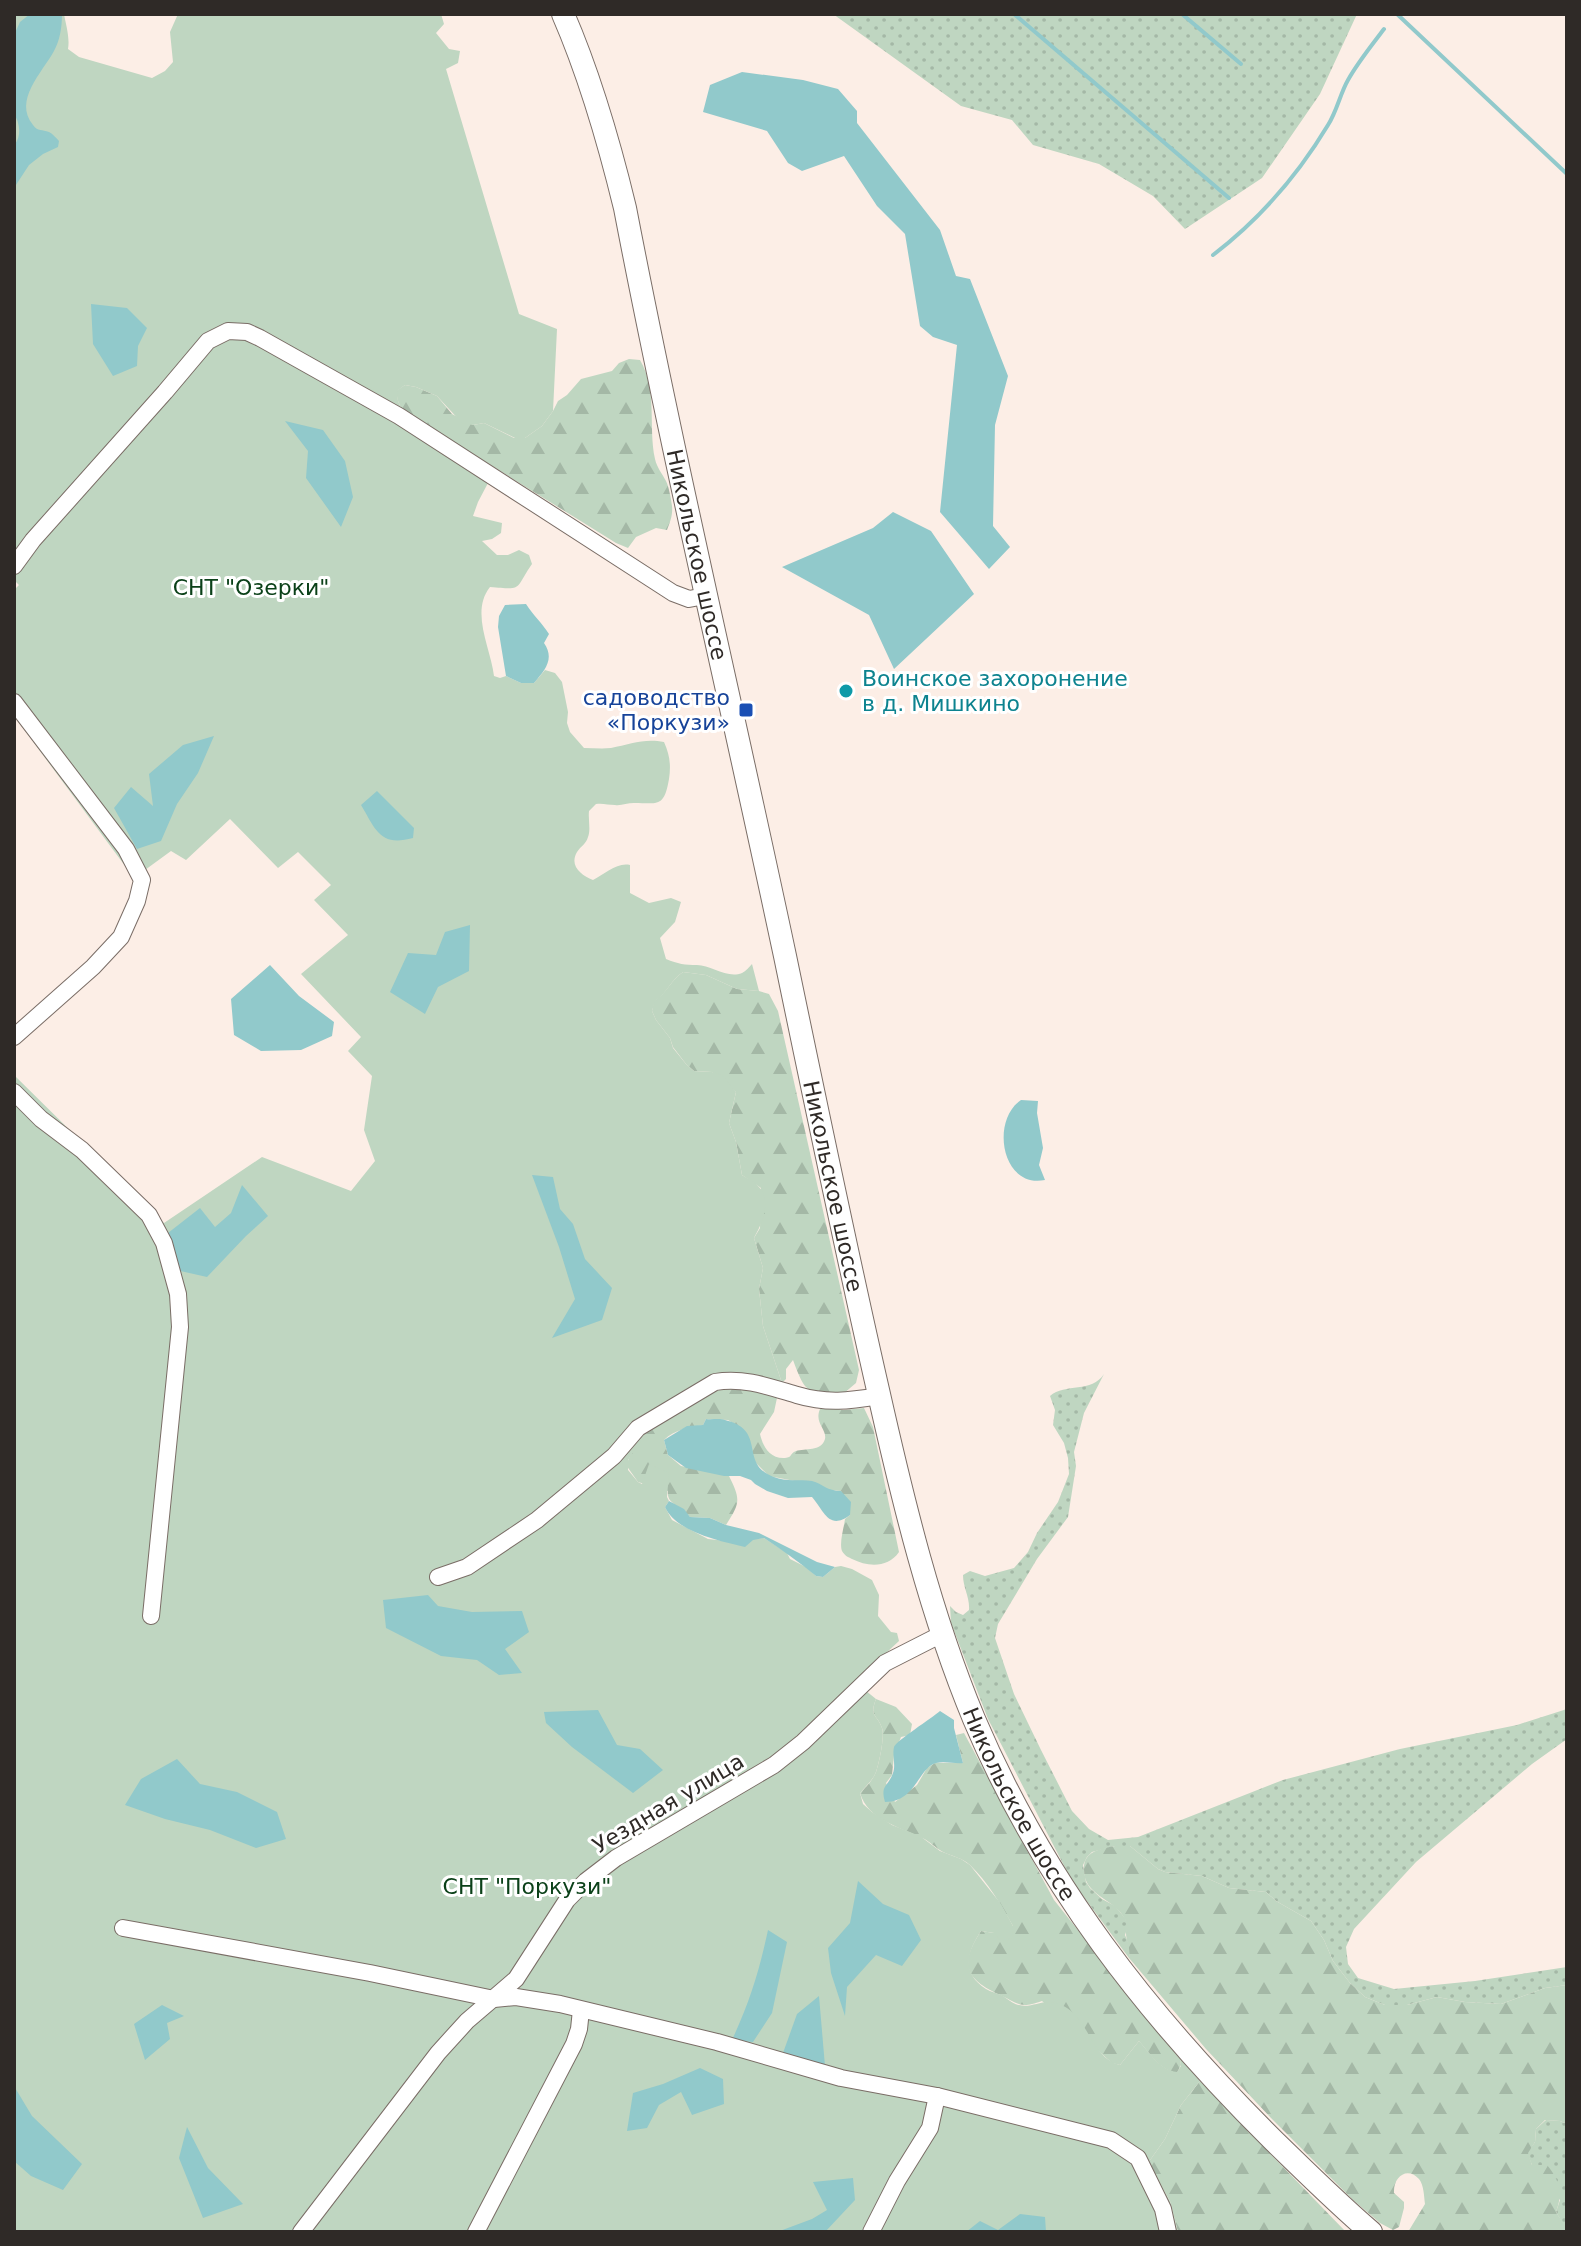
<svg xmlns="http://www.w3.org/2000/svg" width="1581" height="2246" font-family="'DejaVu Sans',sans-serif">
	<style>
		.grass { fill: url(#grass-dots) }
		.forest { fill: url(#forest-firs) }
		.garden { fill: #bfd6c1 }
		.water { fill: #91c9cb }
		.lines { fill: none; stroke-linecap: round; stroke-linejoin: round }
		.stream { stroke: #91c9cb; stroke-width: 4 }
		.street-casing { stroke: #7a6d66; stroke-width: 18 }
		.secondary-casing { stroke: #7a6d66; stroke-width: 24 }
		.street { stroke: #fff; stroke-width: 16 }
		.secondary { stroke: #fff; stroke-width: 22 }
		.culture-dot { fill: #0f9aa8; stroke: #fff; stroke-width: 3 }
		.transit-dot { fill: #1a4fb4; stroke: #fff; stroke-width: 3 }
		.labels { text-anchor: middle; stroke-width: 6; stroke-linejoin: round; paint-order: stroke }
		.street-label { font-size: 22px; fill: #2f2a27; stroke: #fff }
		.park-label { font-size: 22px; fill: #0b4119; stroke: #fff }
		.culture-label { font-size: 22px; fill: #0d838f; stroke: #fff; text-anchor: start }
		.transit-label { font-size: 22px; fill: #164399; stroke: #fff; text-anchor: end }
	</style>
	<defs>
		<pattern id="grass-dots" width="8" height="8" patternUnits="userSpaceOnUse" patternTransform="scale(2)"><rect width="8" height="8" fill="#bfd6c1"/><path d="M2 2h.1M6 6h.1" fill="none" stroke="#a4b8a6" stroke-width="1.8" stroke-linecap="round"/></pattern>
		<pattern id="forest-firs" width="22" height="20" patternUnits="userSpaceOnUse" patternTransform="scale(2)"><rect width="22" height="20" fill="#bfd6c1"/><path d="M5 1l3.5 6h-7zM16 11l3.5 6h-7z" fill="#a4b8a6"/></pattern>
	</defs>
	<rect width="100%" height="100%" fill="#fceee6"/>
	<!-- grass -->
	<g class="grass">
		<polygon points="833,14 1357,14 1320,94 1262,178 1185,229 1153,196 1099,164 1033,145 1012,120 961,106"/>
		<path d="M1104,1374l-20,39 -10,39 2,14 -8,51 -31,42 -39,65 -3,14 19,56 27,56 31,61 17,18 19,11 30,-3 145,-57 117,-31 117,-24 50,-16v30l-35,25 -116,98 -62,67 -8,18 2,17 10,14 36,11 81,-8 92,-14v18l-22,3 -44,16 -36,-2 -28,-5 -30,8h-22l-20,-8 -15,-14 -17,-22 -9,-21 -13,-19 -35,-20 -10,-9 -37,-4 -27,-12 -37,-4 -7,-3 -28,-23h-15l-23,6 -5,5 -4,8 3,17 4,6 12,11 13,7 10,12 3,8 -3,9 6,14 -2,9 -57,-77 -84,-162 -37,-96 -1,-17 6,6 7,3 6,-5c1,-13 -6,-22 -6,-35l7,-4 15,5 29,-8 14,-16 9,-19 21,-31 11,-28 -1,-16 -4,-15 -11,-18 2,-15 -5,-14c15,-13 42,-3 54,-22z"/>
		<polygon points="1546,2120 1560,2121 1567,2124 1567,2223 1563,2224 1556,2212 1560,2200 1532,2165 1527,2153 1535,2142 1536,2129"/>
	</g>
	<!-- forest -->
	<g class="forest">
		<path d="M629,359l11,1c18,31 8,65 15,99 2,9 7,14 11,22 3,6 5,18 6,25 1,9 -2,16 -5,24l-11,-2 -20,9 -8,11 -12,-5 -214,-133 -4,-9 -2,-10 9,-6 11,2 21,9 15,18 21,11 11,-2 30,15h11l17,-12 11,-15 5,-10 9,-6 14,-16 31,-8 7,-8z"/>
		<path d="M683,972l23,3 31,14 22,2 10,3 9,17 81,359 -3,13 -13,11c-36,-1 -37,1 -50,-34l-7,9v10l-4,4 -19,-57 -4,-37 4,-21 -9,-30 6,-10 1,-40 -19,-13 -6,-33 -7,-19 7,-31 -24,-20 -18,-1 -8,-7 -13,-17 -3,-9 -14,-18 -4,-9 2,-10c13,-8 17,-21 29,-29z"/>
		<path d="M717,1388l33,1 27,9 -3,14 -14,22c3,13 10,25 25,24 8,-1 4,-4 11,-7 9,-3 25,1 29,-12 2,-10 -11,-16 -5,-30l9,-3 14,4 21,-2 9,19 26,125c-11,16 -31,15 -47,7 -4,-2 -7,-3 -10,-8 -3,-8 2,-24 3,-32l5,-4 -9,-24 -12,-1 -9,-4 -51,-10 -14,-14 -22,-39 -5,-3 -22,-1 -3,6c-14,3 -28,4 -39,15l4,15 13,11 48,10c12,24 11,27 -3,49l-16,-7 -20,-1c-9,-11 -24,-13 -22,-26l-30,-9 -12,-17 5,-11 16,-22z"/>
		<path d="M876,1699l20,8 16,17 -2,11 -9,2 -7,18 -2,20 -6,8 9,19 22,-17 10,-17 8,-5h28l-7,-28 8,-2 90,167 126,158 1,7 -4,8c-17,-3 -27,-19 -38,-32l-19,24 -8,-2 -70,-62c-22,8 -23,3 -42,-6 -35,-16 -41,-31 -19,-64l13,2 19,-7c-12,-21 -25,-44 -43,-61 -8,-7 -18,-9 -27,-13 -8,-4 -13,-11 -21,-14 -22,-11 -54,-18 -62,-45 6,-6 13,-13 16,-21 3,-9 9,-36 6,-44 -5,-14 -13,-11 -6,-29z"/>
		<path d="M1115,1846h15l28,23 7,3 37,4 27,12 37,4 10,9 35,20 13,19 9,21 17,22 15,14 20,8h22l30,-8 28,5 36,2 44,-16 22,-3v139l-7,-3 -15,-1 -9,9 -1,13 -7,11 4,12h15c13,16 16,28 9,47l7,11h4v9h-159l17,-28c-1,-7 -1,-19 -6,-25 -12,-13 -26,-2 -25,14l10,9v6l-5,19 -6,3 -13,-7 -27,-23 -82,-82 -65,-69 -77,-91c2,-10 -3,-16 -3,-25 0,-7 2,-10 -3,-17 -11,-18 -39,-21 -39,-46 -1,-19 16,-21 31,-24z"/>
		<polygon points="1200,2081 1346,2232 1178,2232 1170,2201 1148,2163 1165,2139 1181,2105"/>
	</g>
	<!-- garden -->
	<path class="garden" d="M14,14h50c2,11 6,24 4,35l11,8 73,21 13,-7 8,-9 -3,-30 8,-18h263l3,10 -8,9 13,16 11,2 -2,12 -12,6 73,245 38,15 -4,82 -11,15 -17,12h-10l-31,-15 -11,2 -11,-2 -25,-27 -21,-9 -11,-2 -8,6 1,10 4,9 110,69 -7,14 -17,-10 -10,19 -5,14 29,7 -1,10 -9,6 -10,2 15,14h11l11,-5 10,5 3,9c-18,26 -8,26 -42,23 -20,25 1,62 4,89l6,2 6,-2 15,7h13l11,-13 10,3 7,9 6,30 -1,11 3,9 14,16c9,0 18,1 27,0 19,-4 34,-10 53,-6 6,13 7,24 5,37 -5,29 -11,24 -35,24 -7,0 -13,3 -19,2 -7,0 -12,-2 -19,-1l-7,7c-1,9 2,18 -1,26 -2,7 -7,9 -11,15 -8,14 4,23 16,28 12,-6 24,-18 37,-15v28l19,10 22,-5 10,4 -6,20 -15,16 6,21c12,5 19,6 31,6 14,0 30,14 45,8 4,-2 7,-6 10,-9l7,27 -22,-2 -31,-14 -23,-3c-12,8 -16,21 -28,29l-3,10 4,9 14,18 3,10 13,16 8,7 18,1 10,3 14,17 -7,31 7,19 6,33c5,3 13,7 17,12 13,13 3,37 -5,51l9,30 -4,21 4,37 19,57 -5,15 -27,-9 -28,-3 -75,47 -19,27v10l10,12 4,2 7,-20 20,9 -2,24 2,4 -4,6 7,13 36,19 18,2 38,-3 23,15 3,6 16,8 10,9 7,1 12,-10 6,-1 11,3 20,11 7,15 -1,21 13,16 6,1 2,8 -44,41 21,17c-7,18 1,15 6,29 3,8 -3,35 -6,44 -3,8 -10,14 -16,21l3,11 9,8 20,13 28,11 20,15 21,8 9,6 31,39 12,22 -1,12 -11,3 -7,-8 -13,-2c-14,21 -20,42 5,58 5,3 11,4 17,7 5,3 10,8 16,9 16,4 27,-11 48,3 23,15 25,50 53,57l19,-24c11,12 21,29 38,31l4,-6 -1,-8 20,23 -19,24 -16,34 -17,24 22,38 8,31h-1164v-1165l2,10 148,146 98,-66 89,34 24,-30 -11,-31 8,-54 -24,-25 13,-14 -60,-63 47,-39 -34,-35 17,-15 -33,-33 -20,16 -48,-49 -44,41 -15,-9 -37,27 -120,-162v-126l5,-5 -5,-5z"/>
	<!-- water -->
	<g class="water">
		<path d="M30,14h32c0,13 -2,26 -8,37 -12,22 -41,49 -21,74 5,7 9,4 16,7 4,2 7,6 10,9l-1,6 -15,7 -14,11 -15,23v-43c8,-8 6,-22 0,-31v-79l6,-13z"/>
		<polygon points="742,72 803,80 838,89 857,111 857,123 940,230 956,276 970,279 1008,376 995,425 993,526 1010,547 989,569 940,512 957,345 933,337 920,326 905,234 877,206 844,156 802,171 788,163 767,131 703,112 710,85"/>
		<polygon points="91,304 127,308 147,328 138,346 137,366 113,376 93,344"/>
		<polygon points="285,421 323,430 345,461 353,497 341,527 306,478 308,451"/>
		<polygon points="893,512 931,531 974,594 894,669 869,615 782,567 873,528"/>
		<path d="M526,604c7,11 16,19 23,30l-5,9c11,16 1,27 -10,40h-13l-15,-7 -8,-49 1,-11 6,-11z"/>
		<polygon points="214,736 198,773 177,804 161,841 137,849 114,808 131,787 153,806 149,774 183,745"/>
		<path d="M377,791l37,37 -1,10c-33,9 -37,-8 -52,-33z"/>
		<polygon points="470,925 469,971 438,987 425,1014 390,992 408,953 436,955 445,932"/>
		<polygon points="270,965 299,996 334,1022 332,1036 301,1050 261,1051 234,1035 231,999"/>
		<path d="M1021,1100l17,1 -1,12 6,35 -4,17 6,15c-43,9 -55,-59 -24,-80z"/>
		<polygon points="532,1175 553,1177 560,1209 573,1224 585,1259 612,1288 602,1320 552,1338 575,1299 559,1247"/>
		<polygon points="242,1185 268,1216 246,1236 207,1277 176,1270 168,1233 200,1208 215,1227 231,1213"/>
		<path d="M706,1419c6,1 13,-1 19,1 43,10 13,44 49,57 12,5 26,2 38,4 11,3 15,10 29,10l10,11 -1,13c-21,16 -26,-4 -38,-18l-24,1 -21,-7 -12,-7 -4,-4 -11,-4h-16l-38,-8 -18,-13 -4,-15 23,-14 16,-1z"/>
		<path d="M669,1501l15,8 6,8 20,1 16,7 33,8 58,29 18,5 -12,10 -7,-1c-17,-14 -34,-26 -52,-38l-11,2 -8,7c-25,-6 -69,-15 -80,-40z"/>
		<polygon points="428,1595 438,1606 472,1612 522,1611 529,1632 505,1649 522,1673 499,1675 477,1660 441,1656 386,1628 383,1600"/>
		<polygon points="598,1710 617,1745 640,1749 663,1770 633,1793 572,1747 546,1723 544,1712"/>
		<path d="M940,1711l14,9v8l9,35c-8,1 -18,-2 -27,0 -18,5 -20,39 -51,39 -5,-17 3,-15 8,-29 3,-8 -1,-18 1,-26 2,-6 38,-29 46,-36z"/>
		<polygon points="177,1759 200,1784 237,1792 277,1812 286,1839 256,1848 210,1830 165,1819 125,1805 141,1779"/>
		<polygon points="858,1881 883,1904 909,1915 921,1940 902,1966 876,1955 847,1987 845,2016 831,1973 828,1948 850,1923"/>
		<path d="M768,1930l19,12 -15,71 -19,29 -21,-2c18,-39 27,-68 36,-110z"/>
		<polygon points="819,1996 825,2066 783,2053 797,2014"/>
		<polygon points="162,2005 184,2016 167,2023 170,2039 145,2060 134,2024"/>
		<polygon points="700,2068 723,2079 724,2104 692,2115 681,2092 659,2105 647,2128 627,2131 633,2093 663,2084"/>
		<polygon points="14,2086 32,2116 82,2164 63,2190 31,2176 14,2161"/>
		<polygon points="187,2127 208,2168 243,2204 203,2218 179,2158"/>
		<polygon points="853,2178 855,2200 825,2232 777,2232 812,2219 827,2210 813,2182"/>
		<polygon points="1020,2214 1045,2217 1046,2232 966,2232 980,2221 998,2230"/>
	</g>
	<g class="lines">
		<!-- stream -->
		<g class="stream">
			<polyline points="1014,14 1229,198"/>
			<polyline points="1182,14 1241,64"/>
			<polyline points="1397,14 1567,174"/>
			<path d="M1213,255c47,-36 85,-80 115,-130 9,-14 12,-31 20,-45 10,-18 24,-35 36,-51"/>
		</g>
		<defs>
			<g id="street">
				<polyline points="14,566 33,540 165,392 208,341 228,331 247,332 260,338 399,416 673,593 689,599 705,596"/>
				<polyline points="14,702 126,849 142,880 137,901 121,937 93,967 14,1037"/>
				<polyline points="14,1092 41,1119 82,1150 149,1215 164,1243 178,1294 180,1327 151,1616"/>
				<path d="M438,1577l29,-10 70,-47 77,-64 24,-28 77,-46c29,-5 55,5 82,13 30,9 52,6 82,1"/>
				<polyline points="123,1928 370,1973 494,1999 516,1997 560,2004 717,2042 841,2078 937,2096 1111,2140 1138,2158 1163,2209 1168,2232"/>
				<polyline points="301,2232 438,2053 467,2021 516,1979 567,1900 586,1881 616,1858 774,1765 803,1742 885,1663 942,1634"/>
				<polyline points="476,2232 574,2044 579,2029 581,2010"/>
				<polyline points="871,2232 897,2181 930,2128 937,2096"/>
			</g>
			<g id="secondary">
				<path id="s1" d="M563,14c27,62 46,128 62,194 48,250 107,498 160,748 30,145 60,290 93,434 25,111 52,223 96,329 70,165 174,297 300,422 32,31 63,62 97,91"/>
			</g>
		</defs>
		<!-- street casing -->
		<use href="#street" class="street-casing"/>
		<!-- secondary casing -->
		<use href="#secondary" class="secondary-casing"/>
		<!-- street -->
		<use href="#street" class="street"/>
		<!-- secondary -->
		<use href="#secondary" class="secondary"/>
	</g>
	<!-- markers -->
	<circle class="culture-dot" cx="846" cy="691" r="8"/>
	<rect class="transit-dot" x="738" y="702" width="16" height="16" rx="4"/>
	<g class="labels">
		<!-- street labels -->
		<g class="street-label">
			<text dy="8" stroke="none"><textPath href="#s1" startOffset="558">Никольское шоссе</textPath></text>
			<text dy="8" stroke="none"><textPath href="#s1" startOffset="1204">Никольское шоссе</textPath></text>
			<text transform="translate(668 1803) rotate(-31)" y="8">Уездная улица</text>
			<text dy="8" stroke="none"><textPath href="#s1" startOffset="1852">Никольское шоссе</textPath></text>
		</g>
		<!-- park labels -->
		<g class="park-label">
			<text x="251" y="595">СНТ "Озерки"</text>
			<text x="527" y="1894">СНТ "Поркузи"</text>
		</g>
		<!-- culture labels -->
		<g class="culture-label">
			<text x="862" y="686">Воинское захоронение<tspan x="862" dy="25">в д. Мишкино</tspan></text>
		</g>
		<!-- transit labels -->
		<g class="transit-label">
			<text x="730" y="705">садоводство<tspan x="730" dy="25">«Поркузи»</tspan></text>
		</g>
	</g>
	<!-- border -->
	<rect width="1581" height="2246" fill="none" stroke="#2f2a27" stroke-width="32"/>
</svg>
